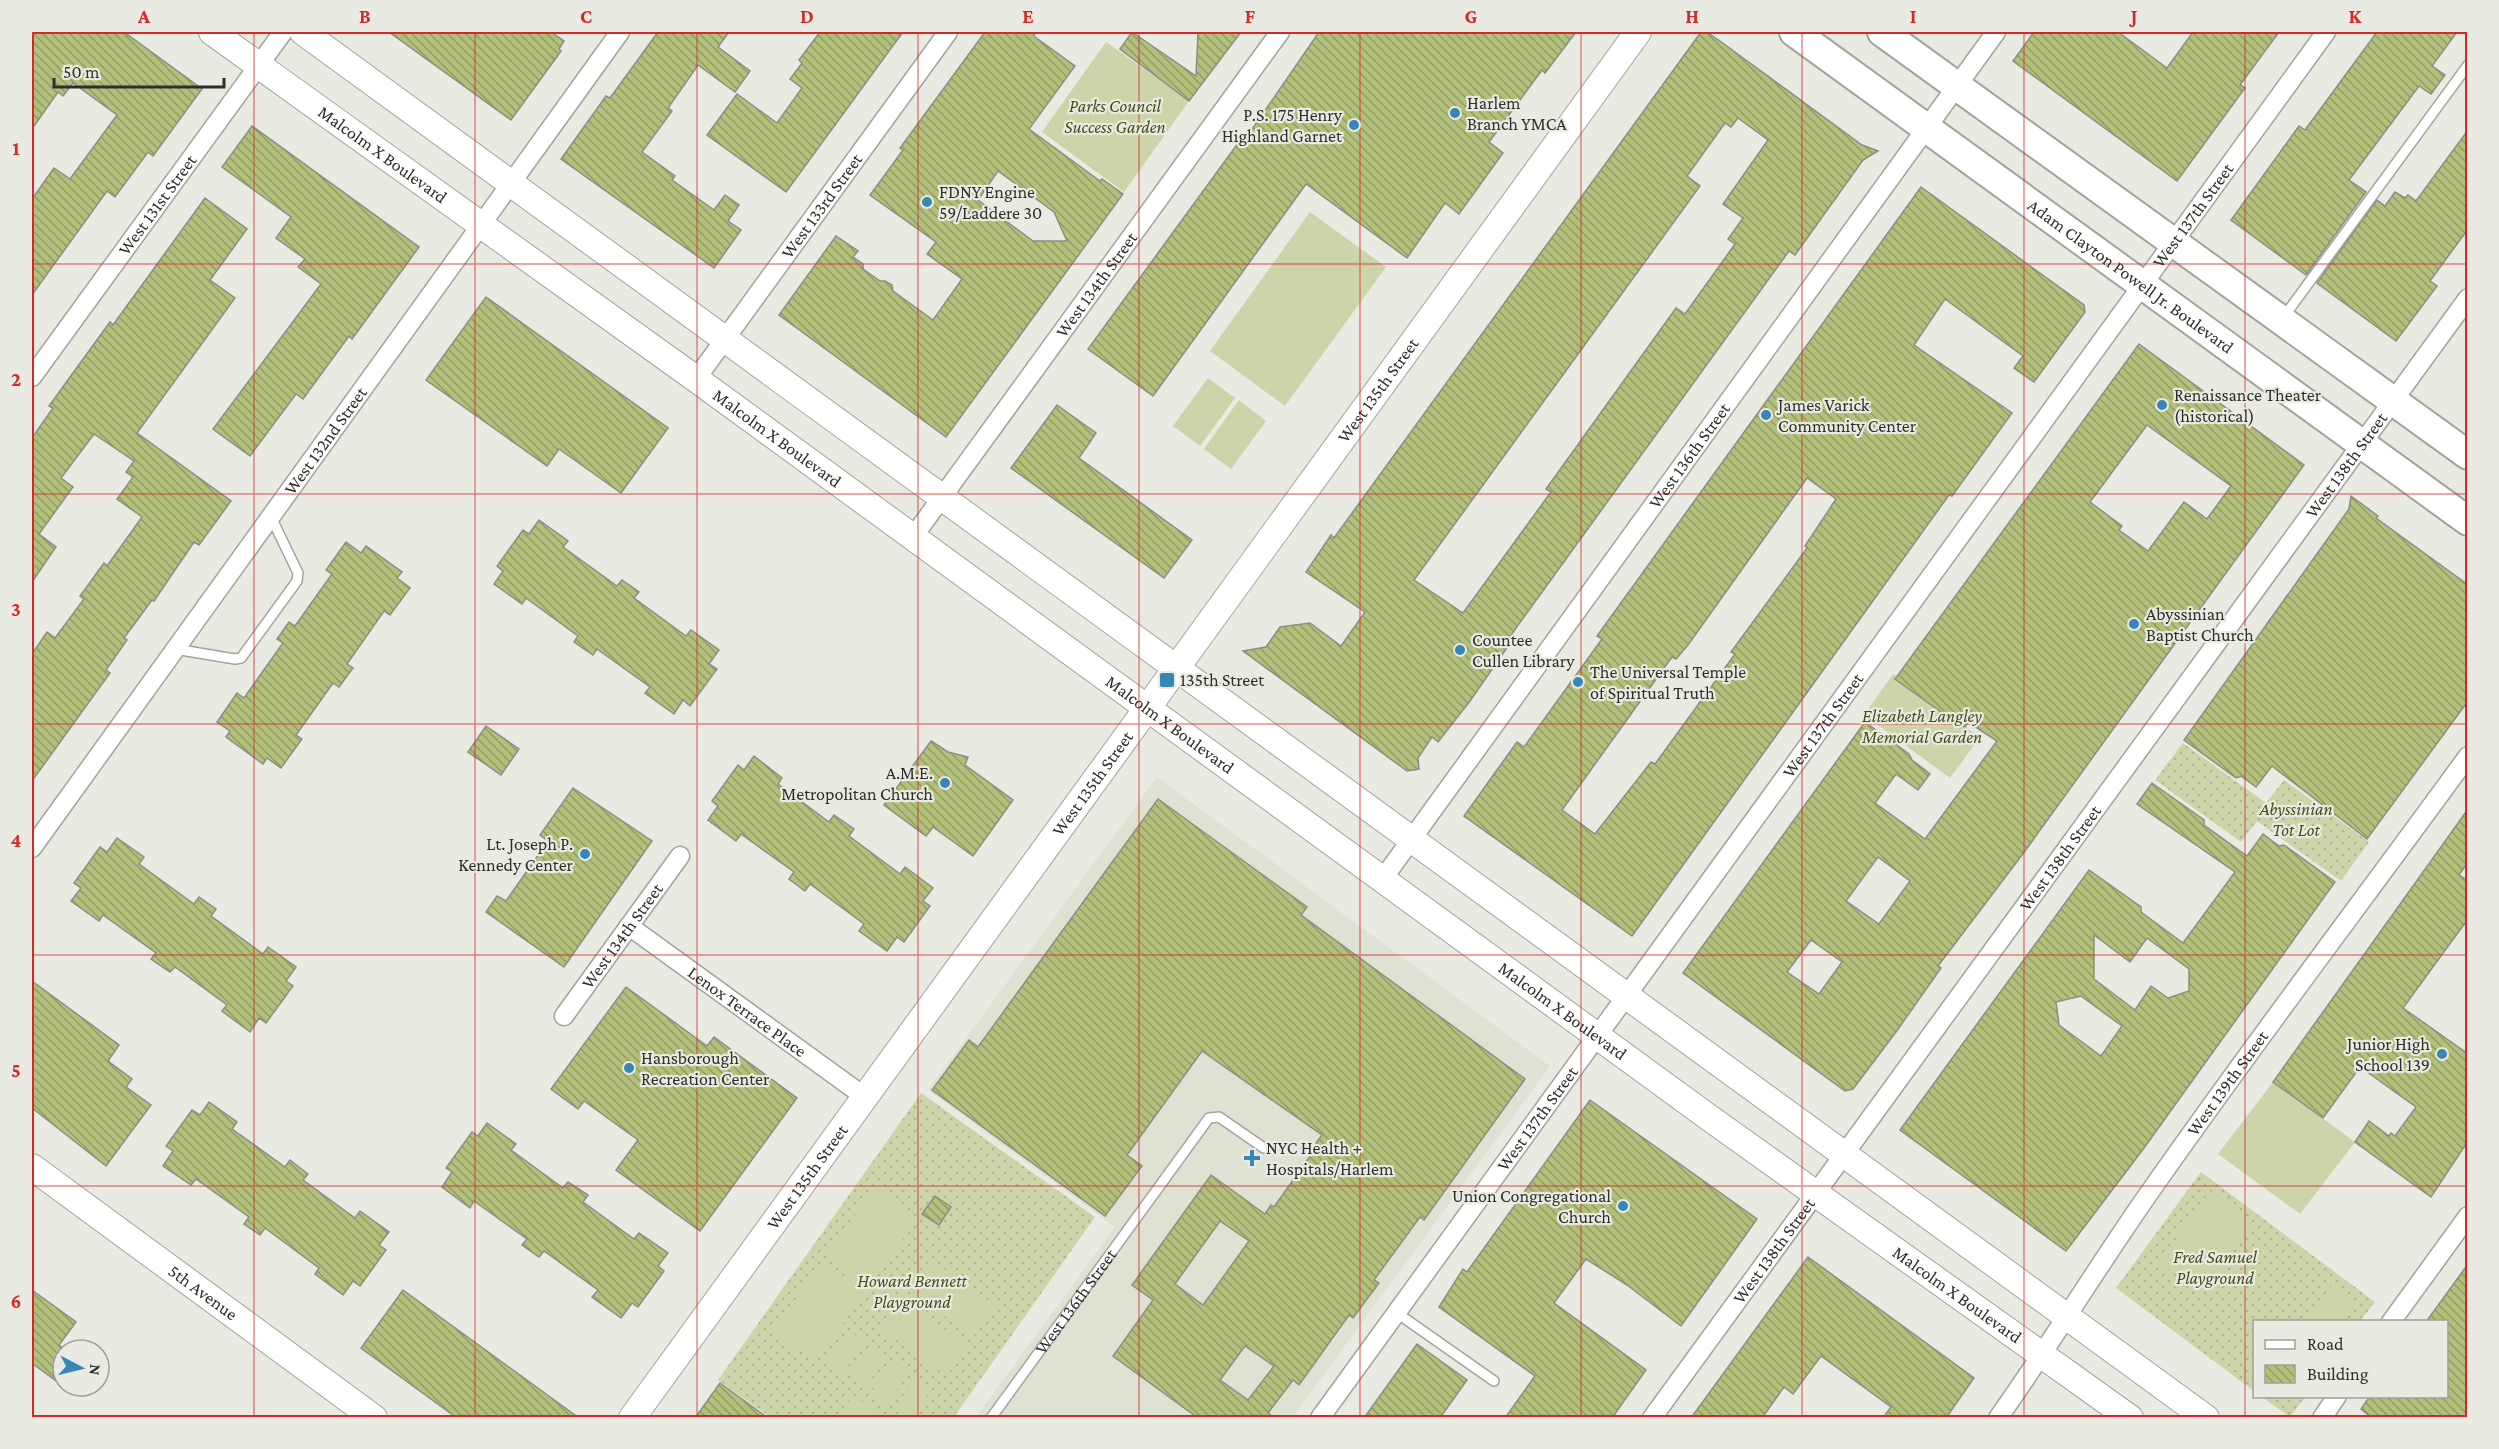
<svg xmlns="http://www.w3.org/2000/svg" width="2499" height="1449" font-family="'Crimson Pro',serif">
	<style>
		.built { fill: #dee2d2 }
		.grass { fill: url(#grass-dots) }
		.garden { fill: #cbd5a9 }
		.building { fill: url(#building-back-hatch); stroke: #8c8e86; stroke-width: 1.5; fill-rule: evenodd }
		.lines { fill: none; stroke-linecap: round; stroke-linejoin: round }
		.lane-casing { stroke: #a2a49c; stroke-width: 12 }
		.street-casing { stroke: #a2a49c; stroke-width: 21 }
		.secondary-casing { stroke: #a2a49c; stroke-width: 28 }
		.primary-casing { stroke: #a2a49c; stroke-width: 32 }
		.lane { stroke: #fff; stroke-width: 9 }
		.street { stroke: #fff; stroke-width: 18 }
		.secondary { stroke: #fff; stroke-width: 26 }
		.primary { stroke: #fff; stroke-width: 28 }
		.grid { fill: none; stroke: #d62828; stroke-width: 1.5; stroke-opacity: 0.55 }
		.poi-dot { fill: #3686b8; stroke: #e9ebe2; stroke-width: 2 }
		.labels { text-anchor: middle; stroke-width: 4.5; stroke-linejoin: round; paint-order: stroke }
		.poi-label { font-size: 18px; fill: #2e2f2b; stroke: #e9ebe2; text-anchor: start }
		.park-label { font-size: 18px; font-style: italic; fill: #454e1a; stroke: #e9ebe2 }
		.street-label { font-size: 18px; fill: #2e2f2b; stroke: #e9ebe2 }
		.neatline { fill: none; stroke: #d62828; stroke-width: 2 }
		.grid-label { font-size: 20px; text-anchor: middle; font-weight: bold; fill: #d62828 }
	</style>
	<defs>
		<pattern id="grass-dots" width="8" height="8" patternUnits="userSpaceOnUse" patternTransform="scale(1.5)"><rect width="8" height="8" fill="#cbd5a9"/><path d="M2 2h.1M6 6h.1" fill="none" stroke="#afb792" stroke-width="1.8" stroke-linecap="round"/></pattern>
		<pattern id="building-back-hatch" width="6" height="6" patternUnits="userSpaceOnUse" patternTransform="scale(1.5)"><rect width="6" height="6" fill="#b2c07a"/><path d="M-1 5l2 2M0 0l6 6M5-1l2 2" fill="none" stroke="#919c64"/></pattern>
	</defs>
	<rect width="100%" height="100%" fill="#e9ebe2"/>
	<!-- built -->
	<polygon class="built" points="1157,777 1550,1066 1292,1418 976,1417 1115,1227 928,1090"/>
	<!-- grass -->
	<g class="grass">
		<polygon points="2183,743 2266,803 2284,780 2369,842 2341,881 2257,821 2241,842 2155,780"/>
		<polygon points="921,1093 1095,1217 954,1417 770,1417 718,1380"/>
		<polygon points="2201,1172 2375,1302 2360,1321 2254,1322 2254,1391 2116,1288"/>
		<polygon points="2262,1397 2305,1397 2290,1417"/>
	</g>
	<!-- garden -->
	<g class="garden">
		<polygon points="1106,42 1189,101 1124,192 1042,132"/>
		<polygon points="1310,212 1386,267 1285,406 1210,351"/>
		<polygon points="1208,378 1235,398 1200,446 1173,426"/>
		<polygon points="1239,400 1266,421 1231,469 1204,449"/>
		<polygon points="1893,674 1980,737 1950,778 1864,715"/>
		<polygon points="2273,1082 2355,1142 2300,1214 2218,1154"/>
		<polygon points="875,1187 918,1219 868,1287 825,1255"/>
		<polygon points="2210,1191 2252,1222 2201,1293 2159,1262"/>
		<polygon points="930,1259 995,1305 973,1337 909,1291"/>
		<polygon points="823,1261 865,1292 815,1362 772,1332"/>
		<polygon points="2333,1284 2356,1301 2341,1321 2305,1321"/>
		<polygon points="903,1299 968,1346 947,1376 881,1329"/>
		<polygon points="850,1331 865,1342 843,1373 828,1361"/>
		<polygon points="871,1346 887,1358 864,1388 849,1376"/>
		<polygon points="894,1362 909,1374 886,1404 871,1392"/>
		<polygon points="916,1379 931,1390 910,1417 905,1417 893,1409"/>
		<polygon points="853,1395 884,1417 838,1417"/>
	</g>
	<!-- building -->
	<g class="building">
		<polygon points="32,32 124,32 202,89 153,156 148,152 115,197 107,191 32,295 32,199 54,168 70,179 117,115 73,83 63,96 58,92 32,129"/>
		<polygon points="389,32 551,32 564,41 559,49 561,51 511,120"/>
		<polygon points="658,32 729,32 718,47 750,71 735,92 698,65 668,108 672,111 642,152 675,176 672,180 714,210 725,195 739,205 728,221 741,230 714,268 561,159 606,96 610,98"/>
		<polygon points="820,32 903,32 786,192 707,135 737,94 777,123 802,88 790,79 802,63 799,60"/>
		<path d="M985,32h48l2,5 40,29 -46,63 71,52 2,-2 21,15 -177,243 -167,-122 57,-79 22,15 -5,6 10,7v5l17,12h5l7,4 1,6 40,29 29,-41 -35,-25 9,-12 -66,-47 33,-45 -3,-2zM998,171l56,41 13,29h-34l-55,-41z"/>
		<polygon points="1132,32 1196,76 1198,32 1241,32 1189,101 1120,49"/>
		<polygon points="1319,32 1576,32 1545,73 1542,70 1489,142 1503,153 1459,214 1445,203 1407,258 1306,184 1153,396 1088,349 1241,139 1244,141"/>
		<path d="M1701,32h6l17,12 138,101 16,6 -15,9 -68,95 -6,-4 -273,377 -10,15 3,2 -39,56 -32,41 -6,-5 -14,21 1,11 -12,2 -164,-120 23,-4 14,-20 30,-4 31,23 24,-34 -59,-40 25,-37 3,3zM1738,118l30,22 -45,64 20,14 -15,21 7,5 -50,70 -9,-6 -130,181 5,3 -88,121 -49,-33 286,-394 -13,-10 38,-53 6,4z"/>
		<polygon points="2034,32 2118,32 2167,68 2193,32 2279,32 2240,85 2245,88 2177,181 2013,61"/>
		<polygon points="2377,32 2457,32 2432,66 2445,75 2431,94 2419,86 2349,180 2366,192 2306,275 2231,220 2299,126 2305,130"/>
		<polygon points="252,126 419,247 352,339 349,336 303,399 296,394 250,456 213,429 321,284 298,267 305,259 276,238 291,217 222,167"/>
		<polygon points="2468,130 2468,229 2430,281 2437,286 2396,341 2317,283 2377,200 2385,206 2395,192 2405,198 2408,195 2416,201"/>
		<path d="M1921,187l163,118 1,7 -51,70 -20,-14 9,-12 -78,-57 -31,46 98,68 -60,83 -3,-1 -317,441 -168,-120 53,-74 7,5 78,-108 -5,-3zM1807,478l29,21 -31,47 2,2 -76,104 4,2 -80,110 -4,-2 -56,72 -33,-24 110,-153 4,2 12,-14z"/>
		<polygon points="205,198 247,229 210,280 235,298 137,433 231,501 199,545 194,542 154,601 152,600 124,638 127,640 106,670 110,673 32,781 32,654 47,632 55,638 84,599 80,596 104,563 107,566 142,517 117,499 133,477 126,472 134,461 94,434 61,478 73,487 39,534 56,547 32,582 32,438 53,408 49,406 110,322 113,325"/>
		<polygon points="486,297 668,428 621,493 559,449 547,466 426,380"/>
		<path d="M2139,344l165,121 -279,386 -87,115 3,2 -45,64 -43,57 -8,2 -162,-118 182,-251 44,32 3,6 18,14 -12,16 -22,-16 -21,29 50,36 72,-98 -29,-19 -3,5 -24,-15 -46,-33zM2147,425l84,61 -24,33 -23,-17 -36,49 -29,-21 3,-4 -32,-24zM1878,857l32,24 -31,43 -33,-23zM1811,940l31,22 -23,32 -32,-22z"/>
		<polygon points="1057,405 1096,433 1079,458 1192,540 1164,578 1011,468"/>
		<polygon points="2351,496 2378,516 2376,518 2468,585 2468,701 2367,839 2272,766 2256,787 2241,776 2236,778 2184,740 2349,509"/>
		<polygon points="539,520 568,541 563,547 617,586 622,580 639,592 634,598 686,636 691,630 719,650 709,664 717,669 690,706 683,700 674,714 645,693 650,687 597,649 593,655 574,642 578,636 526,598 522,604 494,584 503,571 497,566 523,530 529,534"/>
		<polygon points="346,542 361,553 366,546 402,572 397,578 410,588 390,615 384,611 347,664 353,668 339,687 333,683 296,735 302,739 281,768 267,758 263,764 226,737 230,731 217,722 237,693 244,698 283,643 277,639 289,622 295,626 332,574 326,570"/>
		<polygon points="486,726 519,749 501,775 468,752"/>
		<polygon points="931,741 948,752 968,757 965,765 1013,800 973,856 933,827 926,836 884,805"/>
		<polygon points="754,756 782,778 778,784 829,822 834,815 854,829 849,836 900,874 905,867 933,888 923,901 930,906 904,942 897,937 887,951 859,931 864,924 810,884 805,891 789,879 794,872 741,834 736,841 708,820 718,806 712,801 738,765 744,770"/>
		<path d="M2152,783l52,37v5l43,31 16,-22 16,12 5,-1 51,37 -191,266 -78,103 -166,-121 189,-260 52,37v5l42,31 52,-71 -98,-68zM2094,935l36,27 17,-24 42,31v22l-21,7 -17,-12 -16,24 -41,-31zM2081,996l41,30 -21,30 -42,-31 -3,-23z"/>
		<polygon points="573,788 652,841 564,967 486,912 497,896 506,901 548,841 540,835"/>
		<path d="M1158,799l149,108 -6,8 224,164 -101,141 -4,-3 -46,63 5,3 -26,35 -4,-3 -50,70 -6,-5 -25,33 6,5h-76l-85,-62 40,-56 -21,-15 79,-110 54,39 6,-9 3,2 44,-62 -2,-2 6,-8 -120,-84 -75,104 15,11 -37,50 -173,-126 37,-50 9,7zM1220,1221l29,20 -46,64 -28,-21zM1245,1346l29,20 -26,34 -28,-20z"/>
		<polygon points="2468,809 2468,862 2459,875 2468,881 2468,919 2403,1008 2468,1054 2468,1141 2431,1197 2355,1142 2369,1121 2389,1136 2391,1133 2395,1136 2416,1107 2360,1067 2323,1118 2273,1082"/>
		<polygon points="117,838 144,857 139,864 194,904 199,897 216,909 211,916 263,954 268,947 296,967 286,981 293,986 266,1023 259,1018 250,1032 222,1011 227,1005 175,967 170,972 151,959 156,953 103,915 99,921 71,901 81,888 74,883 100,847 107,852"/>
		<polygon points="32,981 119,1045 108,1061 132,1079 126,1087 151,1105 106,1166 32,1108"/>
		<polygon points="626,987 707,1046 714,1037 797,1098 700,1231 616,1170 638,1140 584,1101 578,1109 551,1089"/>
		<polygon points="1590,1100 1757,1219 1681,1326 1627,1285 1586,1259 1554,1303 1646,1370 1612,1418 1505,1418 1535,1376 1439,1307 1463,1269 1467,1272"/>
		<polygon points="209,1102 237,1122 232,1129 285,1167 290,1160 308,1174 303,1180 355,1218 360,1211 389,1232 379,1245 386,1250 360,1286 353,1281 343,1295 315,1274 319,1268 265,1228 260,1235 244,1224 249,1217 196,1179 191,1185 163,1166 173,1151 166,1146 192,1110 200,1115"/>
		<polygon points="487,1123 516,1144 511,1150 563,1188 568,1182 588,1195 583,1202 634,1239 639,1233 668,1253 658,1266 664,1271 638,1307 632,1303 621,1318 592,1297 598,1290 544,1251 539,1257 522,1245 527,1239 474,1201 470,1208 442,1187 452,1172 446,1168 472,1132 478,1136"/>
		<polygon points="935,1196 951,1207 939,1225 922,1214"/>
		<polygon points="1808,1257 1974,1378 1946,1418 1883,1418 1891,1407 1821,1356 1793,1394 1784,1387 1762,1418 1691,1418"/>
		<polygon points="2468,1264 2468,1418 2372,1418 2361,1409 2370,1396 2446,1396 2446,1322 2426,1322"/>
		<polygon points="32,1290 76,1322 59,1345 63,1348 63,1386 32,1363"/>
		<polygon points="403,1290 579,1418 457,1418 361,1348"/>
		<polygon points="1417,1344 1467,1380 1440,1418 1364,1418"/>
		<polygon points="720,1383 768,1418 695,1418"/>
	</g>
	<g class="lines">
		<defs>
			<g id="lane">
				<polyline points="2283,318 2468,65"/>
				<polyline points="175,649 235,659 241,658 297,581 298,573 271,517"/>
				<polyline points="1397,1313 1494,1381"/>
				<path id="s1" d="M991,1418l218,-300 10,-1 45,31"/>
			</g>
			<g id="street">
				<path id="s2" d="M32,377l251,-345"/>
				<path id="s3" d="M696,379l252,-347"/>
				<path id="s4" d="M913,537l367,-505"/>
				<path id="s5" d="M32,848l588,-816"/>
				<path id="s6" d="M1382,880l614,-848"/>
				<path id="s7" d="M629,926l236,171"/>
				<path id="s8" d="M564,1016l116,-160"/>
				<polyline points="2391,1322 2468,1216"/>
				<path id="s9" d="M1320,1418l1006,-1386"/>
				<path id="s10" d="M1652,1418l816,-1120"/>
				<path id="s11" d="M1998,1418c52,-73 98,-149 149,-222 104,-149 214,-293 321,-440"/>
				<polyline points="2322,1418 2337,1396"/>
			</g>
			<g id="secondary">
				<path id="s12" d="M212,32l484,347 1015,740 419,299"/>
				<path d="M303,32c631,465 1268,924 1903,1386"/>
				<path id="s13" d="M32,1167l342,251"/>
				<path id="s14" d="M632,1418l1006,-1386"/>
			</g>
			<g id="primary">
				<path id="s15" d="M1794,32l674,489"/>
				<polyline points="1882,32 2468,455"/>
			</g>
		</defs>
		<!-- lane casing -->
		<use href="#lane" class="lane-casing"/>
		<!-- street casing -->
		<use href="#street" class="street-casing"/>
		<!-- secondary casing -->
		<use href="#secondary" class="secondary-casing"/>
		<!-- primary casing -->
		<use href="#primary" class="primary-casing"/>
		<!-- lane -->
		<use href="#lane" class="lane"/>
		<!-- street -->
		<use href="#street" class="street"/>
		<!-- secondary -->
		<use href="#secondary" class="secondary"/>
		<!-- primary -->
		<use href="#primary" class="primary"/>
	</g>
	<!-- grid -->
	<path class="grid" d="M254,32v1386M475,32v1386M697,32v1386M918,32v1386M1139,32v1386M1360,32v1386M1581,32v1386M1802,32v1386M2024,32v1386M2245,32v1386M32,264h2436M32,494h2436M32,724h2436M32,955h2436M32,1186h2436"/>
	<!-- markers -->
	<g class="poi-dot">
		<circle cx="1455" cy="113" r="6"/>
		<circle cx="1354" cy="125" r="6"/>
		<circle cx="927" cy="202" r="6"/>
		<circle cx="2162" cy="405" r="6"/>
		<circle cx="1766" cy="415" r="6"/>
		<circle cx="2134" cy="624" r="6"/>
		<circle cx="1460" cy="650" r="6"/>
		<rect x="1159" y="672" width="16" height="16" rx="3"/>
		<circle cx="1578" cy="682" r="6"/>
		<circle cx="945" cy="783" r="6"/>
		<circle cx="585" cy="854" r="6"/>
		<circle cx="2442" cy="1054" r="6"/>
		<circle cx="629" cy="1068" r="6"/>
		<path d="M1249 1149h6v6h6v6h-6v6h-6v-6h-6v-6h6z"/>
		<circle cx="1623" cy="1206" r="6"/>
	</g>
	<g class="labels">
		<!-- poi labels -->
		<g class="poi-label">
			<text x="1467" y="109">Harlem<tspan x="1467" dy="21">Branch YMCA</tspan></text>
			<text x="1342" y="121" text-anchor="end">P.S. 175 Henry<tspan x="1342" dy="21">Highland Garnet</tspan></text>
			<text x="939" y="198">FDNY Engine<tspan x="939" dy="21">59/Laddere 30</tspan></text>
			<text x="2174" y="401">Renaissance Theater<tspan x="2174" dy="21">(historical)</tspan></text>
			<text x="1778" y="411">James Varick<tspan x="1778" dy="21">Community Center</tspan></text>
			<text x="2146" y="620">Abyssinian<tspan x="2146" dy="21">Baptist Church</tspan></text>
			<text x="1472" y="646">Countee<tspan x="1472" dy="21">Cullen Library</tspan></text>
			<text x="1590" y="678">The Universal Temple<tspan x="1590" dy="21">of Spiritual Truth</tspan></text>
			<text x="1180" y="686">135th Street</text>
			<text x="933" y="779" text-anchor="end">A.M.E.<tspan x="933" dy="21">Metropolitan Church</tspan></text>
			<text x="573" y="850" text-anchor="end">Lt. Joseph P.<tspan x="573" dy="21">Kennedy Center</tspan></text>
			<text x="2430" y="1050" text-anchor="end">Junior High<tspan x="2430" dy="21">School 139</tspan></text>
			<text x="641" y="1064">Hansborough<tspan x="641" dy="21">Recreation Center</tspan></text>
			<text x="1266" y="1154">NYC Health +<tspan x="1266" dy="21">Hospitals/Harlem</tspan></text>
			<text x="1611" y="1202" text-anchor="end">Union Congregational<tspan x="1611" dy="21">Church</tspan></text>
		</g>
		<!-- park labels -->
		<g class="park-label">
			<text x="1115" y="112">Parks Council<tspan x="1115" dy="21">Success Garden</tspan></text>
			<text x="1922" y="722">Elizabeth Langley<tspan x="1922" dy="21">Memorial Garden</tspan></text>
			<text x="2296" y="815">Abyssinian<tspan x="2296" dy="21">Tot Lot</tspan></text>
			<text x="2215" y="1263">Fred Samuel<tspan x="2215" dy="21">Playground</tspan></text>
			<text x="912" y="1287">Howard Bennett<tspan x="912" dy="21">Playground</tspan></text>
		</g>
		<!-- street labels -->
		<g class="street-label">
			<text dy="6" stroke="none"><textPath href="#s12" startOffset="210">Malcolm X Boulevard</textPath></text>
			<text dy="6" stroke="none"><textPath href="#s2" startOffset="213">West 131st Street</textPath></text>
			<text dy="6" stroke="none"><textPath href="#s3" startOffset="214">West 133rd Street</textPath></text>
			<text dy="6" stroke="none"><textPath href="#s9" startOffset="1486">West 137th Street</textPath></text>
			<text dy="6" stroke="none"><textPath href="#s15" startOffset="416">Adam Clayton Powell Jr. Boulevard</textPath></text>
			<text dy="6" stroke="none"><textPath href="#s4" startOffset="312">West 134th Street</textPath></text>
			<text dy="6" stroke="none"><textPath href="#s14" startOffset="1270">West 135th Street</textPath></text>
			<text dy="6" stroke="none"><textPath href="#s12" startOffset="696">Malcolm X Boulevard</textPath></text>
			<text dy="6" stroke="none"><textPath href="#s5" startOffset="502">West 132nd Street</textPath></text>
			<text dy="6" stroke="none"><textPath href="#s6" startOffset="524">West 136th Street</textPath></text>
			<text dy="6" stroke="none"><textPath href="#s10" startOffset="1179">West 138th Street</textPath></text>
			<text dy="6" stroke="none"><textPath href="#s9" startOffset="856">West 137th Street</textPath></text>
			<text dy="6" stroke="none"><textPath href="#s12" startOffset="1182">Malcolm X Boulevard</textPath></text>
			<text dy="6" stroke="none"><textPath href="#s14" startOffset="784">West 135th Street</textPath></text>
			<text dy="6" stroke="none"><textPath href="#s10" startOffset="693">West 138th Street</textPath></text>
			<text dy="6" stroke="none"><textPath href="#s8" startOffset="99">West 134th Street</textPath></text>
			<text dy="6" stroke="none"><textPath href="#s7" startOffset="146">Lenox Terrace Place</textPath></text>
			<text dy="6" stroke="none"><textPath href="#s12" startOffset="1668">Malcolm X Boulevard</textPath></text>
			<text dy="6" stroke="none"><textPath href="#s11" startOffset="406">West 139th Street</textPath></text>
			<text dy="6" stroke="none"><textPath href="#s9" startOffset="370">West 137th Street</textPath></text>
			<text dy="6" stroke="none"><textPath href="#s14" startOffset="298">West 135th Street</textPath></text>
			<text dy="6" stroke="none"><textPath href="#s10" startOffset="207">West 138th Street</textPath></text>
			<text dy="6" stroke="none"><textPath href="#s13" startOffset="212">5th Avenue</textPath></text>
			<text dy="6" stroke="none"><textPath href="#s12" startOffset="2154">Malcolm X Boulevard</textPath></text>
			<text dy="6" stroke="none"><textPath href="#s1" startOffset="144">West 136th Street</textPath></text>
		</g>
	</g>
	<!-- border -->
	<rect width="2499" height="1449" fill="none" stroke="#e9ebe2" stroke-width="66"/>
	<!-- legend -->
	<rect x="2253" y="1320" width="195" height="78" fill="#e9ebe2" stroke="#9ea099" stroke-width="1.5"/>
	<rect x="2265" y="1340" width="30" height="9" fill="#ffffff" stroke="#9ea099" stroke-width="1.5"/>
	<text x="2307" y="1350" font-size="18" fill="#2e2f2b">Road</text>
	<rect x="2265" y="1365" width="30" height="18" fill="url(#building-back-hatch)" stroke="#9ea099" stroke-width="1.5"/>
	<text x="2307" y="1380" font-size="18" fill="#2e2f2b">Building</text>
	<!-- north arrow -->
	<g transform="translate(81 1368) rotate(97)"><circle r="28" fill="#e9ebe2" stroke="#9ea099" stroke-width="1.5"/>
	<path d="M0-4.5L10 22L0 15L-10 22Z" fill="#3686b8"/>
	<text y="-9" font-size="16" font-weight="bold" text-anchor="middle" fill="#2e2f2b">N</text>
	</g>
	<!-- scale -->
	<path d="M54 78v9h170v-9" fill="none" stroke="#2e2f2b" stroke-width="3"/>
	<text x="63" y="78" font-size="18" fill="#2e2f2b" stroke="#e9ebe2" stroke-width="4.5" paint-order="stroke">50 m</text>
	<rect x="33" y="33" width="2433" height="1383" class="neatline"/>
	<g class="grid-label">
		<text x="144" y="23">A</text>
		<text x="365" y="23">B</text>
		<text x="586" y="23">C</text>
		<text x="807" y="23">D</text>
		<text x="1028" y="23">E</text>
		<text x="1250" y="23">F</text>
		<text x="1471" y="23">G</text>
		<text x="1692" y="23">H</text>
		<text x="1913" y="23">I</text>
		<text x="2134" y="23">J</text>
		<text x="2355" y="23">K</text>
		<text x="16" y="155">1</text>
		<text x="16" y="386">2</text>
		<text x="16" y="616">3</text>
		<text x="16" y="847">4</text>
		<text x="16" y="1077">5</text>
		<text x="16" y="1308">6</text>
	</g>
</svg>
